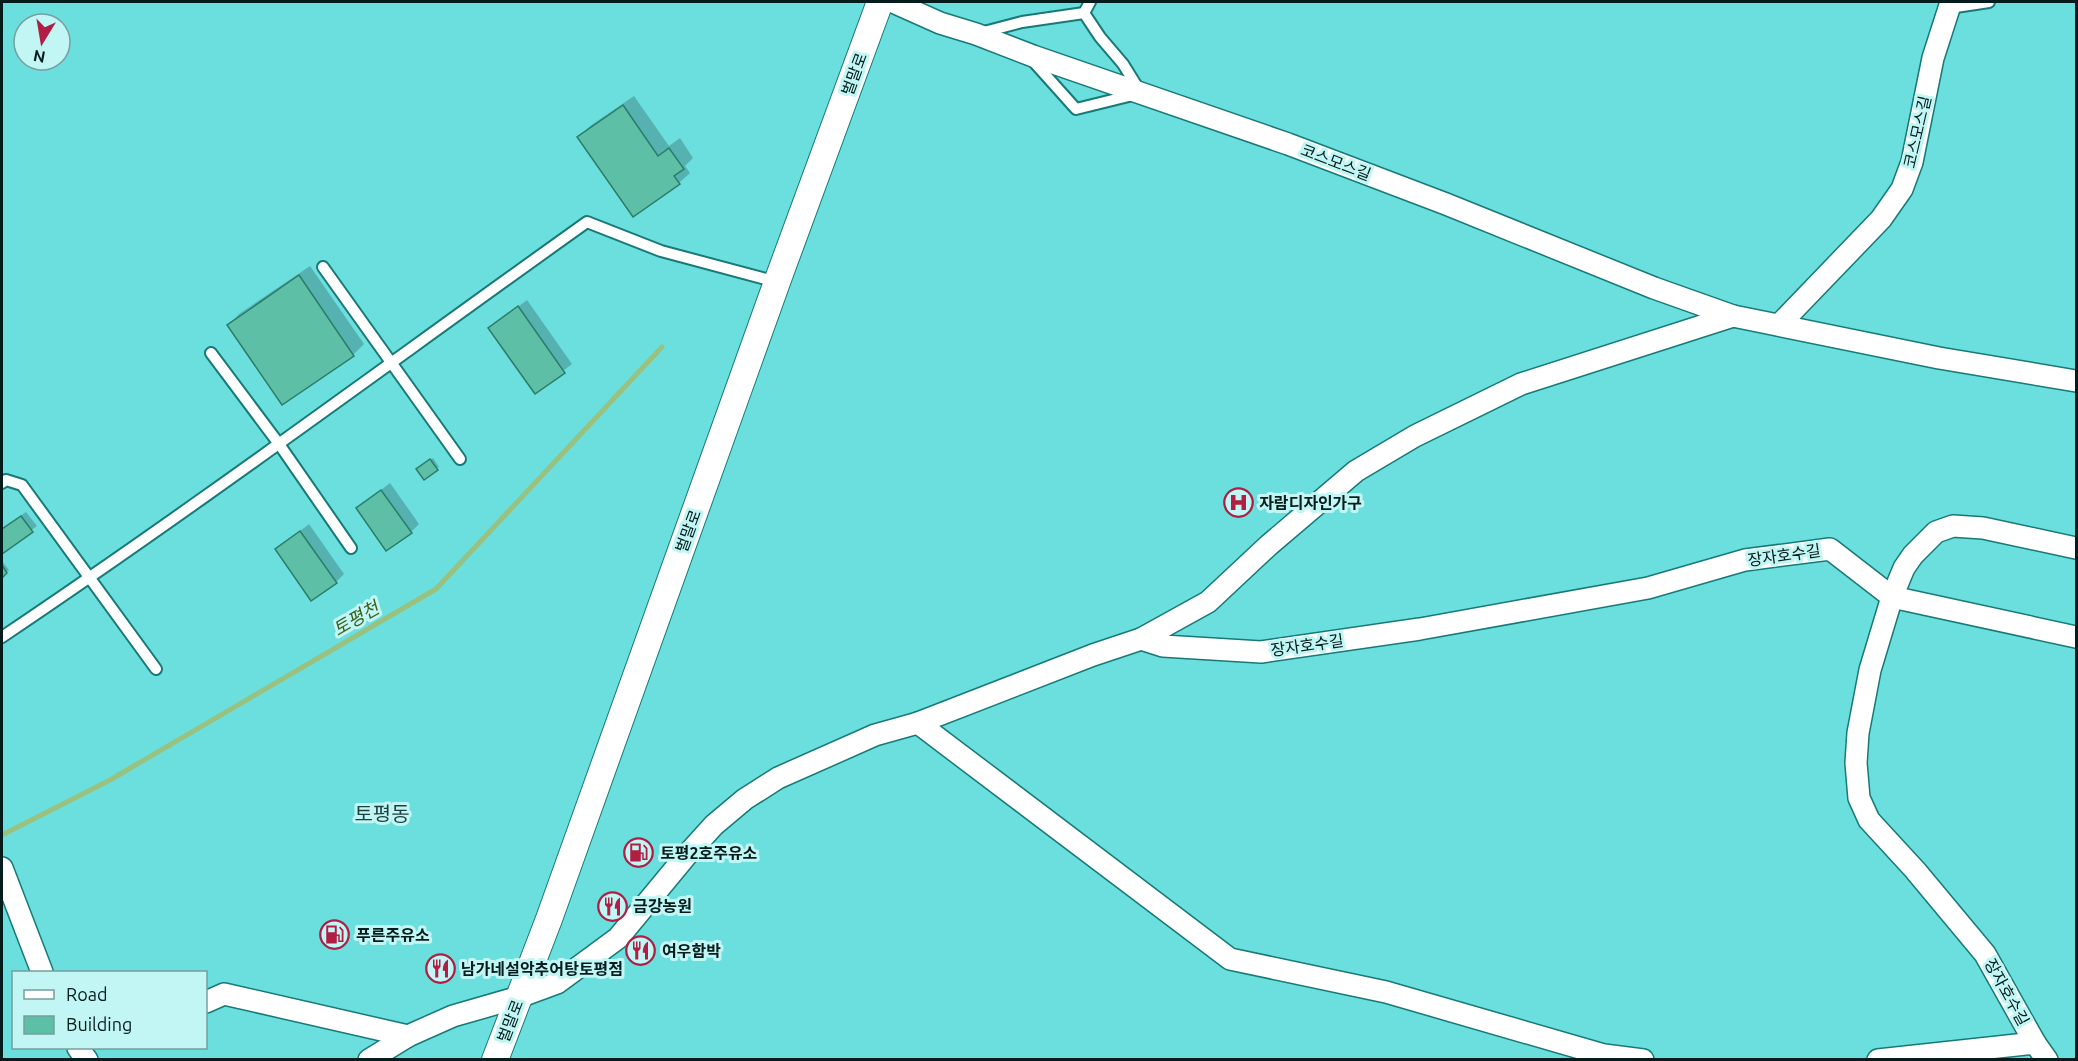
<svg xmlns="http://www.w3.org/2000/svg" width="2078" height="1061" font-family="Ubuntu,'Noto Sans KR',sans-serif">
	<style>
		.shadow { fill: #0003 }
		.lines { fill: none; stroke-linecap: round; stroke-linejoin: round }
		.stream { stroke: #99c17f; stroke-width: 5 }
		.building { fill: #5dbfa5; stroke: #2b7c68; stroke-width: 1.5 }
		.service-casing { stroke: #177978; stroke-width: 14 }
		.minor-casing { stroke: #177978; stroke-width: 24 }
		.tertiary-casing { stroke: #177978; stroke-width: 28 }
		.service { stroke: #fff; stroke-width: 10 }
		.minor { stroke: #fff; stroke-width: 21 }
		.tertiary { stroke: #fff; stroke-width: 26 }
		.labels { text-anchor: middle; stroke-width: 6; stroke-linejoin: round; paint-order: stroke }
		.street-label { font-size: 16px; fill: #041d1c; stroke: #c2f6f5 }
		.poi-label { font-size: 16px; font-weight: bold; fill: #041d1c; stroke: #c2f6f5; text-anchor: start }
		.water-label { font-size: 18px; font-style: italic; fill: #3a601d; stroke: #c2f6f5 }
		.quarter-label { font-size: 20px; fill: #1b403f; stroke: #c2f6f5 }
	</style>
	<rect width="100%" height="100%" fill="#6bdfde"/>
	<!-- shadow -->
	<g class="shadow">
		<polygon points="634,96 669,146 680,138 693,158 685,166 690,173 679,183 579,137 590,126"/>
		<polygon points="310,266 364,344 353,355 283,403 229,325 239,314"/>
		<polygon points="527,300 572,364 536,392 490,328"/>
		<polygon points="433,458 439,467 424,478 420,468"/>
		<polygon points="390,483 419,524 411,532 358,508"/>
		<polygon points="26,512 37,526 2,552 2,529"/>
		<polygon points="309,524 344,574 336,582 277,549"/>
		<polygon points="2,561 9,570 2,576"/>
	</g>
	<g class="lines">
		<!-- stream -->
		<polyline class="stream" points="2,835 110,780 436,589 662,347"/>
	</g>
	<!-- building -->
	<g class="building">
		<polygon points="623,105 658,156 669,148 684,169 674,176 680,184 633,217 577,137"/>
		<polygon points="299,275 354,356 282,405 227,325"/>
		<polygon points="518,306 565,373 535,394 488,328"/>
		<polygon points="430,459 438,470 424,480 416,469"/>
		<polygon points="381,490 412,533 386,551 356,508"/>
		<polygon points="21,516 33,532 2,554 2,529"/>
		<polygon points="300,531 337,583 311,601 275,549"/>
		<polygon points="2,565 7,573 2,578"/>
	</g>
	<g class="lines">
		<defs>
			<g id="service">
				<polyline points="1949,8 1989,2"/>
				<polyline points="1084,13 1090,2"/>
				<polyline points="980,33 1022,22 1084,13 1100,37 1123,64 1141,93 1076,109 1033,61"/>
				<polyline points="323,267 460,459"/>
				<polyline points="211,353 279,444 351,548"/>
				<polyline points="2,483 6,480 22,485 156,669"/>
				<path d="M2,637c198,-133 390,-276 585,-415l74,29 116,31"/>
			</g>
			<g id="minor">
				<polyline points="893,2 940,23 976,34 1033,56 1288,144 1446,204 1654,288 1733,316 1939,358 2076,381"/>
				<polyline points="1779,325 1881,219 1902,189 1912,162 1933,58 1951,2"/>
				<polyline points="2076,548 1983,528 1953,526 1936,532 1913,555 1904,568 1892,597 2076,637"/>
				<polyline points="1141,639 1163,646 1261,652 1420,629 1648,588 1745,560 1830,549 1892,597 1870,670 1858,733 1856,763 1859,798 1869,820 1915,870 1985,954 2035,1043 2047,1060"/>
				<polyline points="918,723 1230,959 1386,992 1604,1055 1643,1060"/>
				<polyline points="2,868 42,972"/>
				<polyline points="206,1002 224,994 408,1036"/>
				<polyline points="78,1048 87,1060"/>
				<polyline points="369,1060 408,1036 453,1016 519,997 557,983 618,938 685,857 714,825 745,799 778,778 875,735 918,723 1093,655 1141,639 1208,602 1269,545 1356,471 1415,436 1521,384 1733,316"/>
				<polyline points="1878,1060 2035,1043"/>
			</g>
			<polyline id="tertiary" points="495,1060 549,919 777,282 880,2"/>
		</defs>
		<!-- service casing -->
		<use href="#service" class="service-casing"/>
		<!-- minor casing -->
		<use href="#minor" class="minor-casing"/>
		<!-- tertiary casing -->
		<use href="#tertiary" class="tertiary-casing"/>
		<!-- service -->
		<use href="#service" class="service"/>
		<!-- minor -->
		<use href="#minor" class="minor"/>
		<!-- tertiary -->
		<use href="#tertiary" class="tertiary"/>
	</g>
	<!-- icons -->
	<defs>
		<symbol id="hospital-ring" viewBox="-11 -11 22 22"><circle r="9.5" fill="#c2f6f5" stroke="#b11e43" stroke-width="1.5"/><path d="M-5-5h3v3.5h4V-5h3V5h-3V1.5h-4V5h-3Z" fill="#b11e43"/></symbol>
		<symbol id="fuel-ring" viewBox="-11 -11 22 22"><circle r="9.5" fill="#c2f6f5" stroke="#b11e43" stroke-width="1.5"/><path d="M-5.5-6h7V0h2V4h1.3V-2.5L3-4.5l.8-.8L6-3V5H2.5V1h-1V6h-7ZM-4.2-4.7v3.2H.2V-4.7Z" fill="#b11e43"/></symbol>
		<symbol id="restaurant-ring" viewBox="-11 -11 22 22"><circle r="9.5" fill="#c2f6f5" stroke="#b11e43" stroke-width="1.5"/><path d="M-5-6h1v4h1v-4h1v4h1v-4h1v5L-1.5 .5V6h-2V.5L-5-1ZM5-6V6H3V1.5H1.5Q1.5-4 5-6Z" fill="#b11e43"/></symbol>
	</defs>
	<g fill-rule="evenodd">
		<use href="#hospital-ring" x="1222" y="486" width="33" height="33"/>
		<use href="#fuel-ring" x="622" y="836" width="33" height="33"/>
		<use href="#restaurant-ring" x="596" y="890" width="33" height="33"/>
		<use href="#fuel-ring" x="318" y="918" width="33" height="33"/>
		<use href="#restaurant-ring" x="624" y="934" width="33" height="33"/>
		<use href="#restaurant-ring" x="424" y="952" width="33" height="33"/>
	</g>
	<g class="labels">
		<!-- street labels -->
		<g class="street-label">
			<text transform="translate(854 74) rotate(-70)" y="6">벌말로</text>
			<text transform="translate(1917 132) rotate(-77)" y="6">코스모스길</text>
			<text transform="translate(1336 162) rotate(21)" y="6">코스모스길</text>
			<text transform="translate(688 531) rotate(-70)" y="6">벌말로</text>
			<text transform="translate(1784 555) rotate(-8)" y="6">장자호수길</text>
			<text transform="translate(1307 645) rotate(-8)" y="6">장자호수길</text>
			<text transform="translate(2007 992) rotate(61)" y="6">장자호수길</text>
			<text transform="translate(510 1021) rotate(-69)" y="6">벌말로</text>
		</g>
		<!-- poi labels -->
		<g class="poi-label">
			<text x="1259" y="509">자람디자인가구</text>
			<text x="660" y="859">토평2호주유소</text>
			<text x="633" y="912">금강농원</text>
			<text x="356" y="941">푸른주유소</text>
			<text x="662" y="957">여우함박</text>
			<text x="461" y="975">남가네설악추어탕토평점</text>
		</g>
		<!-- water labels -->
		<g class="water-label">
			<text transform="translate(356 619) rotate(-30)" y="6">토평천</text>
		</g>
		<!-- quarter labels -->
		<g class="quarter-label">
			<text x="382" y="821">토평동</text>
		</g>
	</g>
	<!-- border -->
	<rect width="2078" height="1061" fill="none" stroke="#041d1c" stroke-width="6"/>
	<!-- legend -->
	<rect x="12" y="971" width="195" height="78" fill="#c2f6f5" stroke="#769f9e" stroke-width="1.5"/>
	<rect x="24" y="990" width="30" height="9" fill="#ffffff" stroke="#769f9e" stroke-width="1.5"/>
	<text x="66" y="1001" font-size="18" fill="#041d1c">Road</text>
	<rect x="24" y="1016" width="30" height="18" fill="#5dbfa5" stroke="#769f9e" stroke-width="1.5"/>
	<text x="66" y="1031" font-size="18" fill="#041d1c">Building</text>
	<!-- north arrow -->
	<g transform="translate(42 42) rotate(191)"><circle r="28" fill="#c2f6f5" stroke="#769f9e" stroke-width="1.5"/>
	<path d="M0-4.5L10 22L0 15L-10 22Z" fill="#b11e43"/>
	<text y="-9" font-size="16" font-weight="bold" text-anchor="middle" fill="#041d1c">N</text>
	</g>
</svg>
